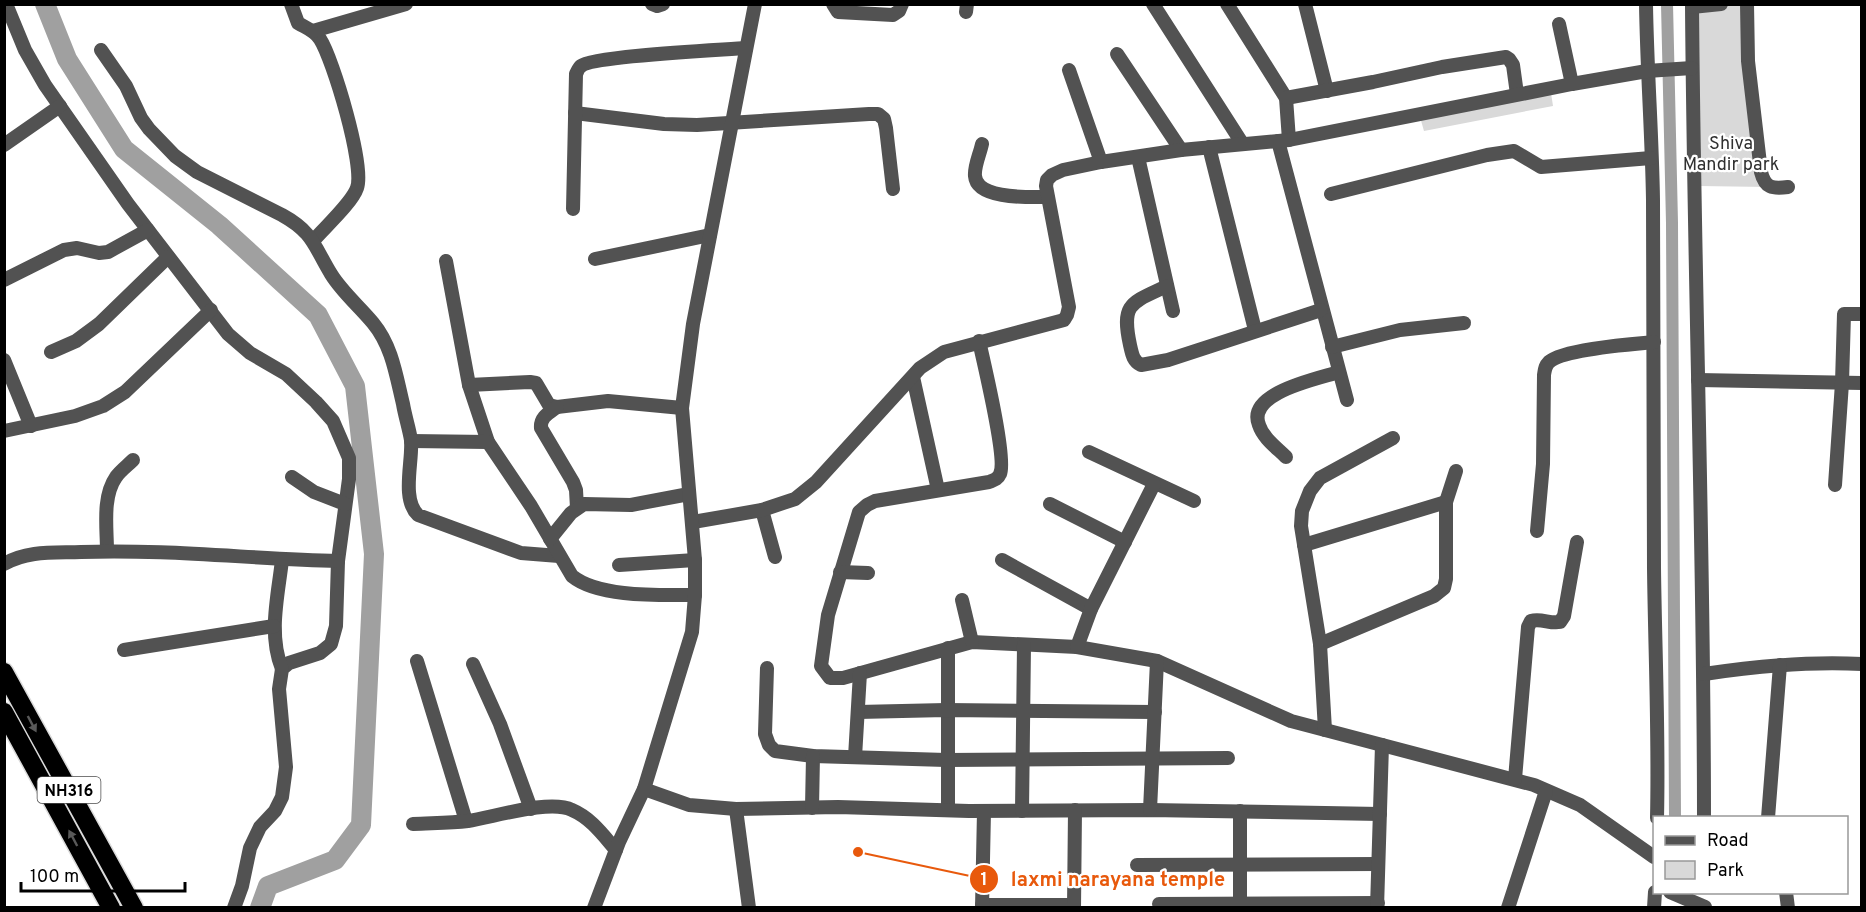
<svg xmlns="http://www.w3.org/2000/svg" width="1866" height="912" font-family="Overpass,sans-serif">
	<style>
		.green { fill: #d9d9d9 }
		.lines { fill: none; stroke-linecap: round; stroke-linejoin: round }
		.canal { stroke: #a0a0a0; stroke-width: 12 }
		.river { stroke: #a0a0a0; stroke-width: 20 }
		.highway-casing { stroke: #dbdbdb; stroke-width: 21 }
		.minor { stroke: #525252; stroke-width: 14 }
		.highway { stroke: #000; stroke-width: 18 }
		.oneway { fill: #595959 }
		.labels { text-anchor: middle; stroke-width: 4.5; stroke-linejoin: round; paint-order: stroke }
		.shield { fill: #fff; stroke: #4c4c4c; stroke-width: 1.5 }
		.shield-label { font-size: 16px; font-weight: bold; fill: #000 }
		.park-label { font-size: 18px; fill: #303030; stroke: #fff }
		.leader { fill: none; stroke: #e8590c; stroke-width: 2 }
		.callout-dot { fill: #e8590c; stroke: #fff; stroke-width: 2 }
		.mark-label { font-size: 18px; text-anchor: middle; font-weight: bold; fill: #fff }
		.callout-label { font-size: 20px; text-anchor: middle; font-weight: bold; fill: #e8590c; stroke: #fff; stroke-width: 4.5; stroke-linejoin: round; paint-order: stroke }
	</style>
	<rect width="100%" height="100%" fill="#fff"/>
	<!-- green -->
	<g class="green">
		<polygon points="1729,5 1748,5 1768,187 1699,186 1697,8"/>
		<polygon points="1551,93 1553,106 1424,131 1420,117"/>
	</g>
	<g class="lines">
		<!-- canal -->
		<polyline class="canal" points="1667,4 1672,223 1675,818"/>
		<!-- river -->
		<polyline class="river" points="45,4 67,59 124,149 219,225 318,315 355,386 374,554 361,825 335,860 268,886 260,908"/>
		<defs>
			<g id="highway">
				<polyline points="4,672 134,908"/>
				<polyline points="4,712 111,908"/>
			</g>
		</defs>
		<!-- highway casing -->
		<use href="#highway" class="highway-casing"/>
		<!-- minor -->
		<g class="minor">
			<polyline points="6,4 25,50 45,85 128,204 228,334 250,353 286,374 316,402 333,421 349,458 349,479 338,561 336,626 331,644 320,653 289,663 282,669 279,689 286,767 282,797 275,811 260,827 250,848 242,886 234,908"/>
			<path d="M291,4l7,19c8,5 16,7 22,16 13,20 45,127 37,149 -5,15 -33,40 -44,53"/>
			<polyline points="652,4 657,6 663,4"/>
			<polyline points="833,4 838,12 893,15 899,11 902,4"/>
			<polyline points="1153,4 1242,143"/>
			<polyline points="1227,4 1286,98 1289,140"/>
			<polyline points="1305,4 1327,91"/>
			<path d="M1646,4c1,66 6,131 7,196 1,122 0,245 1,368 1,83 5,166 3,250"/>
			<path d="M1692,4c2,272 12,542 12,814"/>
			<path d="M1747,4l1,57 13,111c4,16 11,17 27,15"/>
			<polyline points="1692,7 1721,4"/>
			<polyline points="966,12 967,4"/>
			<polyline points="1559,24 1572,84"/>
			<polyline points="313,31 406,4"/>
			<path d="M101,50l25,36 15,32 8,11 26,27 22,16 85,43c31,17 32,31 49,59 11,18 28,32 42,49 19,23 23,52 30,81 2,12 6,24 8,36 2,21 -10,59 7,75l103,38 38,3"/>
			<polyline points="1117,54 1181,150"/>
			<polyline points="1069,70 1101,162"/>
			<polyline points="1286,98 1373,82 1442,67 1506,57 1509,59 1513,65 1517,94"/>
			<polyline points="575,113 664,124 697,125 869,114 878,114 884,119 886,128 893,189"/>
			<polyline points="1278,141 1347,400"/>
			<path d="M982,144c-2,10 -8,22 -7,32 2,24 56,21 72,21"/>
			<polyline points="4,145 60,106"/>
			<polyline points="1209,147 1255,330"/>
			<polyline points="1138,157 1173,311"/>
			<polyline points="1331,194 1487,155 1514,151 1541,167 1651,158"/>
			<path d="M573,209l3,-135c1,-2 3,-7 5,-8 12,-10 141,-16 165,-18"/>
			<polyline points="595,259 710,235"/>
			<path d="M446,261l23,124 19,57 43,64 41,70c27,22 89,19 123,19"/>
			<polyline points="4,280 64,250 77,248 99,253 108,252 148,230"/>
			<path d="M1167,286c-36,17 -46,17 -37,59 2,9 3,16 11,20l27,-5 153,-50"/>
			<path d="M979,341c5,22 28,119 21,133 -2,5 -6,6 -11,8l-114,19 -8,4 -8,7 -31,103 -7,51 9,12h13l129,-36 105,5 80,14 134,60 243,64 46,20 74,52"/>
			<polyline points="1332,347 1400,330 1464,323"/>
			<polyline points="51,352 76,341 99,324 168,257"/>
			<polyline points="4,360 31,426"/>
			<polyline points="913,377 938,490"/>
			<polyline points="1698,380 1862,383"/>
			<polyline points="469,385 530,382 536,383 549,405 557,407 608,401 682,408"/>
			<path d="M557,407c-8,6 -17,10 -16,21l32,54 3,8 1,18"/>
			<polyline points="4,431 75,416 103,406 125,392 211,310"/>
			<polyline points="411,441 488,442"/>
			<polyline points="1089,452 1194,501"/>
			<path d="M1286,457c-9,-9 -23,-19 -27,-32 -13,-32 58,-46 80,-53"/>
			<polyline points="292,477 314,492 345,504"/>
			<polyline points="1835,485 1842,383 1844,314 1862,314"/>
			<polyline points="1050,504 1125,542"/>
			<polyline points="762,510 775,557"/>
			<polyline points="693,522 762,510 795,499 816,482 920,368 944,352 1064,320 1067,315 1069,307 1046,186 1047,180 1052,175 1063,170 1101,162 1181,150 1289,140 1572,84 1647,71 1692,68"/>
			<path d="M1537,531l6,-67 1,-89c1,-6 1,-9 5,-13 14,-13 84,-18 105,-20"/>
			<polyline points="550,539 571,513 584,504 631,505 689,494"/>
			<polyline points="1304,545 1446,502"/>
			<path d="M107,551c0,-23 -5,-54 9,-74 4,-6 11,-11 17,-17"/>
			<path d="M282,560c-4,36 -14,74 0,109"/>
			<polyline points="1002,560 1091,609"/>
			<path d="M4,564c24,-14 51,-11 77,-12 86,-3 171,7 257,9"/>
			<polyline points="619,565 695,560"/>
			<polyline points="840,572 868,573"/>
			<polyline points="962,600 972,642"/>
			<polyline points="1320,644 1434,596 1444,588 1446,579 1446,502 1456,471"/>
			<polyline points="1077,647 1091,609 1154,484"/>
			<polyline points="948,648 948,810"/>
			<polyline points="124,650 274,626"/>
			<polyline points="417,661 466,821"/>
			<polyline points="473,664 500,724 531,809"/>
			<polyline points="767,668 765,734 769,745 775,751 813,756 946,760 1228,758"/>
			<path d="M1704,674c53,-8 104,-13 158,-10"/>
			<polyline points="858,712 946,710 1155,712"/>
			<polyline points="1325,730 1320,644 1301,526 1302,511 1310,491 1320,478 1393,438"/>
			<polyline points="855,757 860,673"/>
			<path d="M1515,779l13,-152 3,-6c10,-3 19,3 29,1l4,-6 13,-74"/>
			<polyline points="644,789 689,805 736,809 838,807 969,811 1150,810 1380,814"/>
			<polyline points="812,808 813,756"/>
			<polyline points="736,809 749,908"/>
			<polyline points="1150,810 1157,661"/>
			<polyline points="1022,811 1024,645"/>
			<polyline points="1768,818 1780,665"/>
			<path d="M413,824c18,-1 37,-1 55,-3 26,-4 82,-22 104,-11 19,8 31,25 44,40"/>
			<polyline points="1137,865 1378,864"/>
			<polyline points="1670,892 1705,907"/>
			<polyline points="1786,892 1788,908"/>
			<polyline points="1159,904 1378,903"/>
			<polyline points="982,905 1074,905"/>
			<polyline points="594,908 619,842 644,789 692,632 695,595 695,560 682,408 693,324 755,4"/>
			<polyline points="982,908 984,811"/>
			<polyline points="1074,908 1075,810"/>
			<polyline points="1240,908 1240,811"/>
			<polyline points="1377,908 1382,745"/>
			<polyline points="1508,908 1546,791"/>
			<polyline points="1654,908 1655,892"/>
		</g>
		<!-- highway -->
		<use href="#highway" class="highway"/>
	</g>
	<!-- one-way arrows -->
	<defs><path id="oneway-solid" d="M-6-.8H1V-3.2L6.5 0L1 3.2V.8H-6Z" transform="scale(1.5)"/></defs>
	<g class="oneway">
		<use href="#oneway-solid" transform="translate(32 724) rotate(62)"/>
		<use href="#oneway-solid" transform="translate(73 838) rotate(-118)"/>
	</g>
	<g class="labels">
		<!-- shield labels -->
		<rect class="shield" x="37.5" y="777" width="63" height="26" rx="4.5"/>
		<g class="shield-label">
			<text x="69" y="796">NH316</text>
		</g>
		<!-- park labels -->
		<g class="park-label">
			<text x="1731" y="149">Shiva<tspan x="1731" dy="21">Mandir park</tspan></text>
		</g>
	</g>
	<!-- callouts -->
	<path class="leader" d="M858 852L984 879"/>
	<g class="callout-dot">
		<circle cx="858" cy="852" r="6"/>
		<circle cx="984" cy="879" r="15"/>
	</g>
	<g class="mark-label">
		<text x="984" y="885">1</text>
	</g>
	<g class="callout-label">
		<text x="1118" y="886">laxmi narayana temple</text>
	</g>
	<!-- border -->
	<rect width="1866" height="912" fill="none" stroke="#000000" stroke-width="12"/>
	<!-- legend -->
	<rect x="1653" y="816" width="195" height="78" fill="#ffffff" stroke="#999999" stroke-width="1.5"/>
	<rect x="1665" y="836" width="30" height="9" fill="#525252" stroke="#999999" stroke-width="1.5"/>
	<text x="1707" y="846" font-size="18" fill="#000000">Road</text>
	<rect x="1665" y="861" width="30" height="18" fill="#d9d9d9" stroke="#999999" stroke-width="1.5"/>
	<text x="1707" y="876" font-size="18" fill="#000000">Park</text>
	<!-- scale -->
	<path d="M21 882v9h164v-9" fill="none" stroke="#000000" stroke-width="3"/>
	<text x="30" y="882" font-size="18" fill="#000000" stroke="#ffffff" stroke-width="4.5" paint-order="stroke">100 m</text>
</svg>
